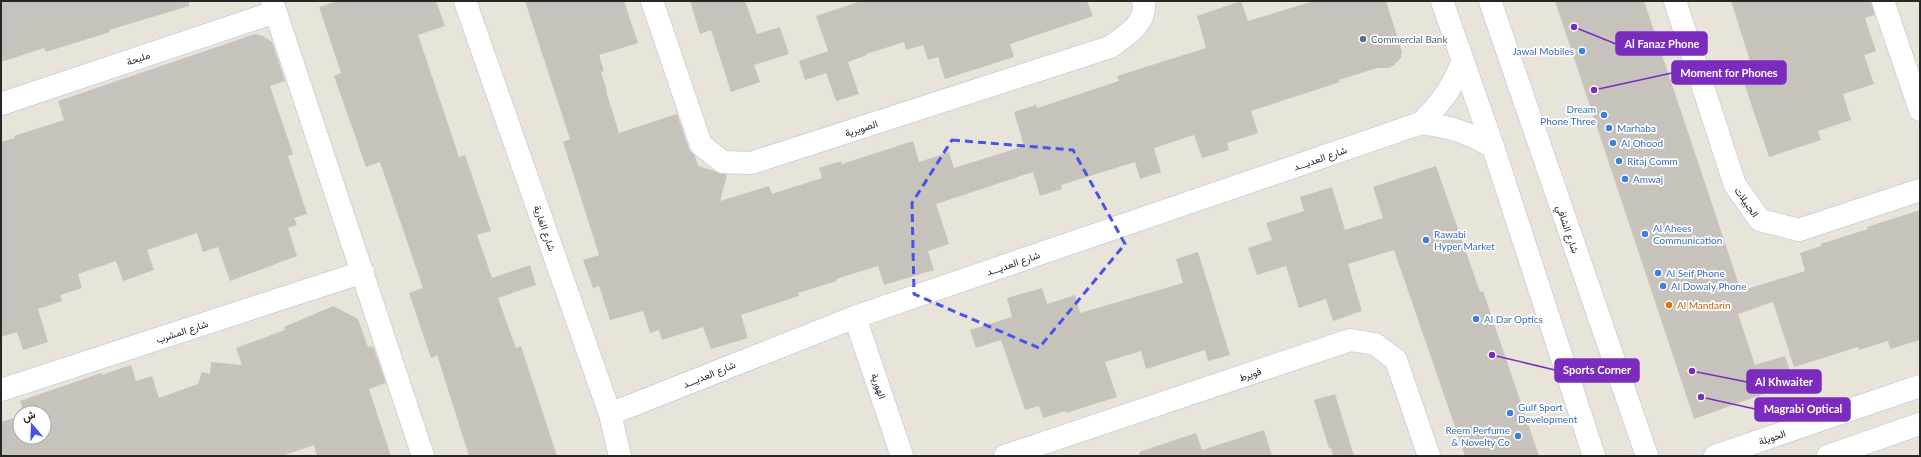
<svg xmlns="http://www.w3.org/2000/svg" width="1921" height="457" font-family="Lato,Vazirmatn,sans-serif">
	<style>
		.building { fill: #c7c3bc }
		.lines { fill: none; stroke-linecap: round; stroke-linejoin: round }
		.street-casing { stroke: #cfd1df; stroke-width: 24 }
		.secondary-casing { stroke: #cfd1df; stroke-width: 24 }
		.street { stroke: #fff; stroke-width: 22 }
		.secondary { stroke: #fff; stroke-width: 22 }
		.marked { fill: none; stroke: #4654e9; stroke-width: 3; stroke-dasharray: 8 5; stroke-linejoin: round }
		.service-dot { fill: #5c6f8a; stroke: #fff; stroke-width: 1.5 }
		.shop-dot { fill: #3f7fe0; stroke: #fff; stroke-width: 1.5 }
		.food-dot { fill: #e8710a; stroke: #fff; stroke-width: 1.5 }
		.labels { text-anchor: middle; stroke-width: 3.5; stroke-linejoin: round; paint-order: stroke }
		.service-label { font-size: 10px; fill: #4e5e75; stroke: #fff; text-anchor: start }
		.shop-label { font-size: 10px; fill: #366cbe; stroke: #fff; text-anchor: start }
		.street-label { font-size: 10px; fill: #272727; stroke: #fff }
		.food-label { font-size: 10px; fill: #c56008; stroke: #fff; text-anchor: start }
		.leader { fill: none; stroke: #7b2cbf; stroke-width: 1.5 }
		.callout-dot { fill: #7b2cbf; stroke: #fff; stroke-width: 1.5 }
		.callout { fill: #7b2cbf; stroke: #7b2cbf; stroke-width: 1.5 }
		.callout-label { font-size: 11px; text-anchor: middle; font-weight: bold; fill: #fff }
	</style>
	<rect width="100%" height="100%" fill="#e9e4da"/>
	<!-- building -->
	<g class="building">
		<polygon points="1,1 189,1 189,6 109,30 110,32 46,52 44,48 1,62"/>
		<polygon points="337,1 436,1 445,26 418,35 459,157 465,155 491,231 477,235 492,278 530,265 536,285 498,298 516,348 521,346 557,456 469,456 437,355 431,358 409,293 423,288 380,162 366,167 334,76 341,73 319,7"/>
		<polygon points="525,1 624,1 638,43 599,55 604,71 601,72 607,91 606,91 619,133 677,114 689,149 695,156 698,166 727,175 720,201 769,186 772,194 822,178 819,168 841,161 842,164 913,141 919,162 949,152 954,168 1024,146 1014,112 1036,105 1037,108 1119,81 1117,76 1206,48 1197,16 1241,1 1248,21 1314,1 1386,1 1402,52 1401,58 1393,66 1388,68 1377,68 1339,80 1340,82 1251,111 1258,133 1227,143 1229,150 1202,158 1194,135 1154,148 1161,172 1140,179 1135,162 1061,185 1062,189 1040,196 1033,172 936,204 949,244 928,251 934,270 884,285 878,266 836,279 837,281 798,293 799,296 741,315 748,338 711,349 703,327 662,340 659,330 650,333 643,311 610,320 599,286 593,288 583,260 599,255 563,142 570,139"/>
		<polygon points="690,1 745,1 757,34 780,27 789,54 754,65 760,82 731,92 711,30 700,34"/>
		<polygon points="861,1 1087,1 1093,16 1010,44 1014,57 945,79 938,57 928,60 923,45 906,50 904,42 866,54 867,55 848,62 859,94 836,101 826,73 805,80 799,61 828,51 816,16"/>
		<polygon points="1555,1 1644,1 1741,291 1805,271 1800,253 1821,246 1820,244 1868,229 1867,227 1920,210 1920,340 1890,349 1888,341 1859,350 1858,347 1794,367 1773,302 1738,314 1755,365 1785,356 1794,383 1694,419"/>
		<polygon points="1731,1 1871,1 1875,15 1865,18 1876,51 1864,55 1874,84 1843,94 1851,120 1818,131 1821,140 1769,157 1738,65 1750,61"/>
		<polygon points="255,34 263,36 272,42 285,81 270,86 293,154 288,156 307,214 294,218 297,225 288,228 297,256 230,281 218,247 203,252 197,233 147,250 154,270 123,281 116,261 78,274 82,288 60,295 62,301 38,309 48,342 23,350 17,332 1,337 1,142 15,138 14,136 64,120 58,101"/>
		<polygon points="1436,166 1480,292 1483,291 1539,456 1465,456 1394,250 1348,264 1362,311 1333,321 1326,299 1299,308 1286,266 1257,275 1248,248 1272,240 1266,223 1304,211 1300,197 1332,187 1345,230 1383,218 1373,187"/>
		<polygon points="1198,252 1230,355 1208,361 1205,350 1146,369 1141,351 1105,362 1117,397 1066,413 1065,411 1043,418 1039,406 1025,410 1001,340 976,348 970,330 1012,317 1007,298 1042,288 1047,304 1075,295 1080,313 1183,283 1176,259"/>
		<polygon points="333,306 358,319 368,347 373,346 386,383 369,389 391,456 317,456 314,445 282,456 1,456 1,422 20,416 20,437 44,437 44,413 24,413 20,401 101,373 102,375 131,365 136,381 152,376 159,398 198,384 202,372 210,374 211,362 242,365 236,348 285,330 284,327"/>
		<polygon points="1335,394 1354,456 1333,456 1331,448 1329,448 1314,400"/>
		<polygon points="1264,430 1272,456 1140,456 1139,452 1196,433 1202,450"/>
	</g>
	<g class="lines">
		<defs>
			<g id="street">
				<polyline points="272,1 423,456"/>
				<polyline points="465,1 610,414 620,456"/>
				<path d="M652,1l49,144 22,17 28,1 359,-116c14,-10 39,-25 33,-46"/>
				<polyline points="1675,1 1735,185 1760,220 1799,230 1920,190"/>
				<polyline points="1883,1 1920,110"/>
				<polyline points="1,104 275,12"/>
				<path d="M1421,123c21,-21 31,-35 42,-62"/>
				<polyline points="855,317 902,456"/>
				<polyline points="1,390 363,272"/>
				<path d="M610,414l245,-97 566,-194c30,4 46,9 72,24"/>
				<polyline points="1005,456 1350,340 1375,344 1396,360 1429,456"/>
				<polyline points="1715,456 1920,386"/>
				<polyline points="1828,456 1920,424"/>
			</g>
			<g id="secondary">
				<polyline points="1442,1 1493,147 1594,456"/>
				<polyline points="1490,1 1647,456"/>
			</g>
		</defs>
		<!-- street casing -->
		<use href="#street" class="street-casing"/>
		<!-- secondary casing -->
		<use href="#secondary" class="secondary-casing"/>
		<!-- street -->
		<use href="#street" class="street"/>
		<!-- secondary -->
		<use href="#secondary" class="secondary"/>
	</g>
	<!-- marked area -->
	<path class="marked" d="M952,140l121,10 52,94 -86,104 -125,-54 -2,-91z"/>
	<!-- markers -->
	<circle class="service-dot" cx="1363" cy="39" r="4"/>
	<g class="shop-dot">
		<circle cx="1582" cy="51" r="4"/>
		<circle cx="1604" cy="115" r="4"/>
		<circle cx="1609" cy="128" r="4"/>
		<circle cx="1613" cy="143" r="4"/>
		<circle cx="1619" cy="161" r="4"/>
		<circle cx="1625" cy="179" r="4"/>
		<circle cx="1645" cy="234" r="4"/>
		<circle cx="1426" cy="240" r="4"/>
		<circle cx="1658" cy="273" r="4"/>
		<circle cx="1663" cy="286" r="4"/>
		<circle cx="1476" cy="319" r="4"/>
		<circle cx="1510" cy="413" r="4"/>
		<circle cx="1518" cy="436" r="4"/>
	</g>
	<circle class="food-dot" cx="1669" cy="305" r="4"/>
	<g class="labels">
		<!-- service labels -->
		<g class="service-label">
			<text x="1371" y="43">Commercial Bank</text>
		</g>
		<!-- shop labels -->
		<g class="shop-label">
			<text x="1574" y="55" text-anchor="end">Jawal Mobiles</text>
			<text x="1596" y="113" text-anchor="end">Dream<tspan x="1596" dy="12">Phone Three</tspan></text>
			<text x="1617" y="132">Marhaba</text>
			<text x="1621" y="147">Al Ohood</text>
			<text x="1627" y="165">Ritaj Comm</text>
			<text x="1633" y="183">Amwaj</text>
			<text x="1653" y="232">Al Ahees<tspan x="1653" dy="12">Communication</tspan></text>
			<text x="1434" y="238">Rawabi<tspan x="1434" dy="12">Hyper Market</tspan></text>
			<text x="1666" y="277">Al Seif Phone</text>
			<text x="1671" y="290">Al Dowaly Phone</text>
			<text x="1484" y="323">Al Dar Optics</text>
			<text x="1518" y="411">Gulf Sport<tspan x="1518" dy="12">Development</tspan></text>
			<text x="1510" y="434" text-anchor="end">Reem Perfume<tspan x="1510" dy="12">&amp; Novelty Co</tspan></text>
		</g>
		<!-- street labels -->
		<g class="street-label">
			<text transform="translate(138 58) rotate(-19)" y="4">مليحة</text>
			<text transform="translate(861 128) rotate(-18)" y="4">الصويرية</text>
			<text transform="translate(1320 158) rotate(-19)" y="4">شارع العديـــد</text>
			<text transform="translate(1747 202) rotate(55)" y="4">الجبيلات</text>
			<text transform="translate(545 228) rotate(71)" y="4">شارع الغارية</text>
			<text transform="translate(1568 229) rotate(71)" y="4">شارع الشافي</text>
			<text transform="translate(1013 263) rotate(-19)" y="4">شارع العديـــد</text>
			<text transform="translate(182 331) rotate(-18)" y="4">شارع المشرب</text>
			<text transform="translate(709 374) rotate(-22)" y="4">شارع العديـــد</text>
			<text transform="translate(1250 374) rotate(-19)" y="4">فويرط</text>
			<text transform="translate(879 386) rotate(71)" y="4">الهورية</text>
			<text transform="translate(1772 437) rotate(-19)" y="4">الحويلة</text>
		</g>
		<!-- food labels -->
		<g class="food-label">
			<text x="1677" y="309">Al Mandarin</text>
		</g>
	</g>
	<!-- callouts -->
	<path class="leader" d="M1574 27L1616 44M1594 90L1672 73M1492 355L1555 370M1692 371L1747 382M1701 397L1755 409"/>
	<g class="callout-dot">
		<circle cx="1574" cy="27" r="4"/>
		<circle cx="1594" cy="90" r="4"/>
		<circle cx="1492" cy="355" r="4"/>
		<circle cx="1692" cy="371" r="4"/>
		<circle cx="1701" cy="397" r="4"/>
	</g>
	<g class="callout">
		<rect x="1616" y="32" width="91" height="23" rx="4"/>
		<rect x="1672" y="61" width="114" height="23" rx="4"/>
		<rect x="1555" y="359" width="84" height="23" rx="4"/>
		<rect x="1747" y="370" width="74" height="23" rx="4"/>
		<rect x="1755" y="398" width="95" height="23" rx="4"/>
	</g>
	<g class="callout-label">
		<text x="1662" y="48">Al Fanaz Phone</text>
		<text x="1729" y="77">Moment for Phones</text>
		<text x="1597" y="374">Sports Corner</text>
		<text x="1784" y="386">Al Khwaiter</text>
		<text x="1803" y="413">Magrabi Optical</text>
	</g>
	<!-- border -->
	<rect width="1921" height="457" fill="none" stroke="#272727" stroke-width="4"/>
	<!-- north arrow -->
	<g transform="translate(32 425) rotate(341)"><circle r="19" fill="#ffffff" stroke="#a9a9a9"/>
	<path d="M0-3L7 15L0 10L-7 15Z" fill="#4654e9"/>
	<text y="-6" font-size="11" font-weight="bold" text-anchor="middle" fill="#272727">ش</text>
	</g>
</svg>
